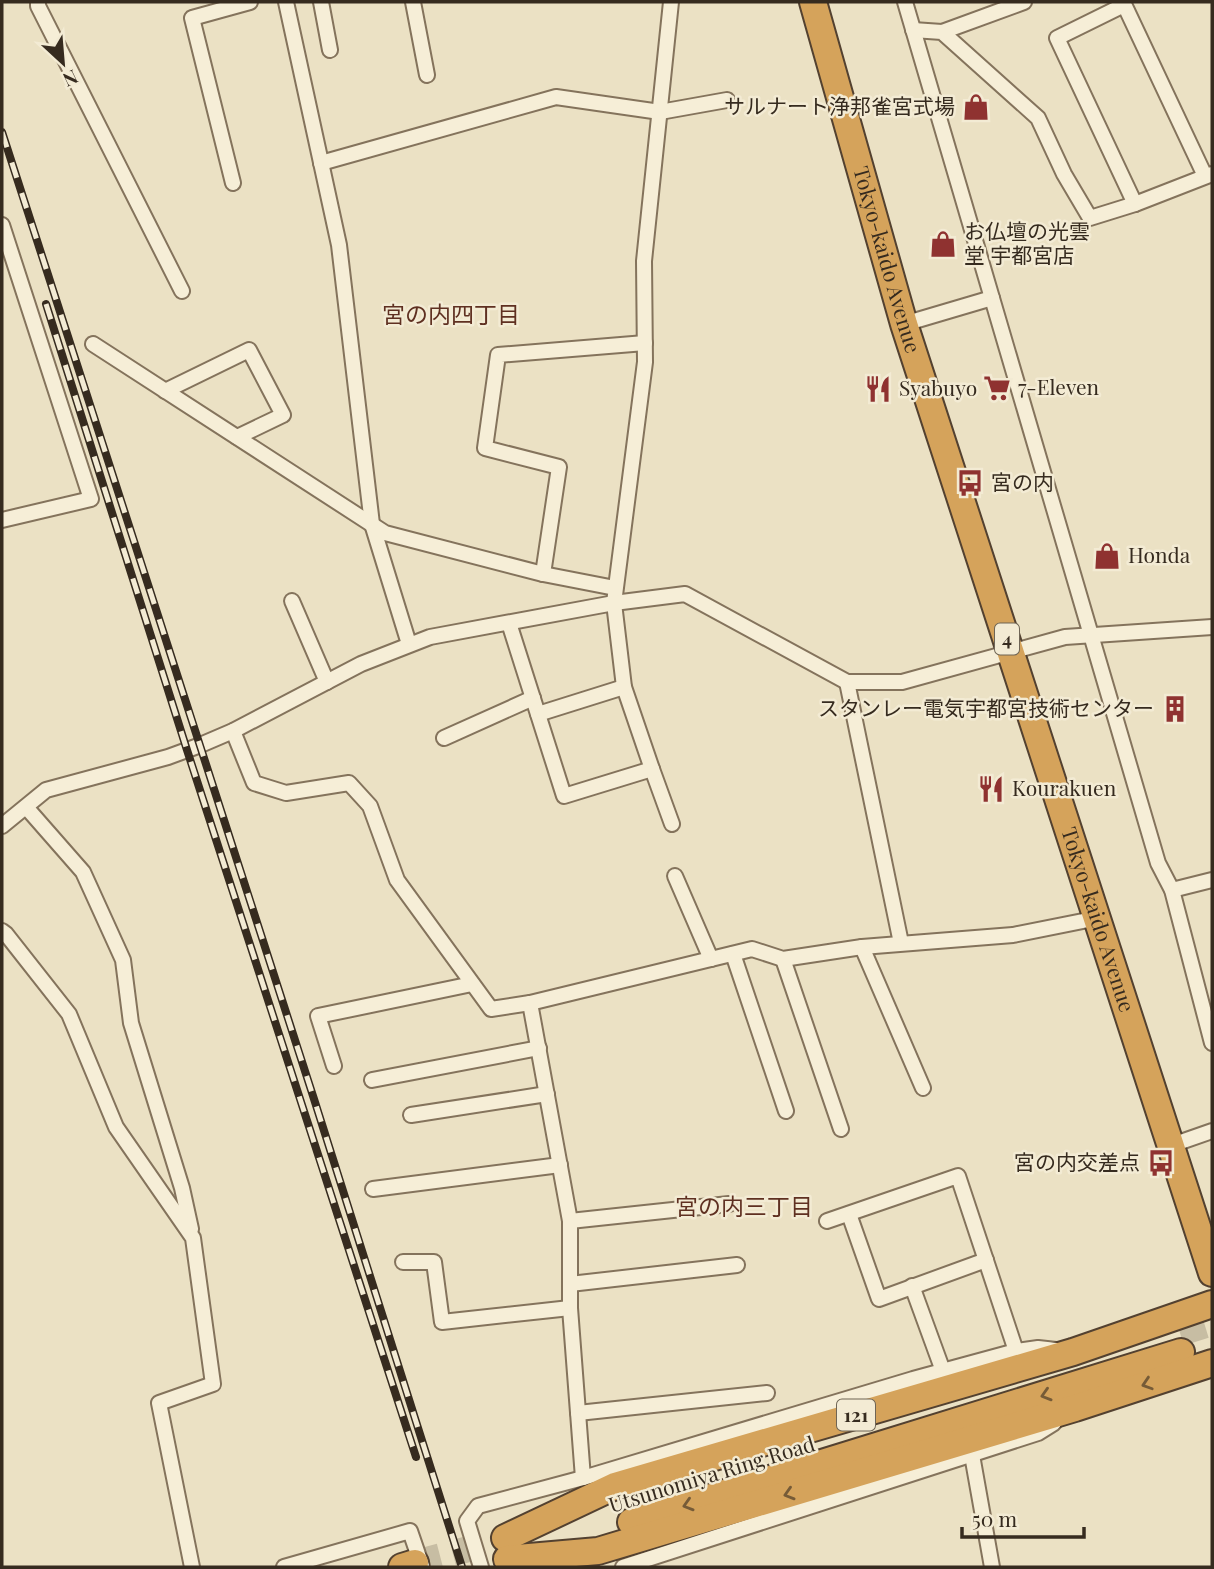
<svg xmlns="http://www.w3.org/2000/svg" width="1214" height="1569" font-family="'Playfair Display','Noto Sans JP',serif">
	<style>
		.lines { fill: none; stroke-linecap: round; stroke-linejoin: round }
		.highway-tunnel { stroke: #c7bda3; stroke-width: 26; stroke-dasharray: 26 13; stroke-linecap: butt }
		.street-casing { stroke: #84735c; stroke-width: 18 }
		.highway-casing { stroke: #534130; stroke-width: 30 }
		.street { stroke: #f6eed7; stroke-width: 14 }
		.highway { stroke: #d5a35b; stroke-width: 26 }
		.rail-casing { stroke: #362b1f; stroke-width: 8 }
		.rail { stroke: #f3ebd4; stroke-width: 5; stroke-dasharray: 16; stroke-linecap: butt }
		.oneway { stroke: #765b37 }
		.labels { text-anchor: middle; stroke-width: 5; stroke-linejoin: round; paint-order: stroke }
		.shield { fill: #f3ebd4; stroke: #6f6555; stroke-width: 2 }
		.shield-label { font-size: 19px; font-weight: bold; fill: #362b1f }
		.poi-label { font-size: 21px; fill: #362b1f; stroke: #f3ebd4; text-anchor: start }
		.street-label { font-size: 21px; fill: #362b1f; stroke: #f3ebd4 }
		.neighbourhood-label { font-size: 23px; fill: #5f3021; stroke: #f3ebd4 }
	</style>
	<rect width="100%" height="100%" fill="#ebe1c4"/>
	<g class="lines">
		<!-- highway-tunnel -->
		<g class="highway-tunnel">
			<polyline points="1180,1333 1212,1323"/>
			<polyline points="415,1563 484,1545"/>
		</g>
		<defs>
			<g id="street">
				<polyline points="38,2 38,6 182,291"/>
				<polyline points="286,2 339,245 372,524 409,644"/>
				<polyline points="321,2 330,50"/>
				<polyline points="413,2 427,75"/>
				<polyline points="905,2 1158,863 1172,890 1212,1043"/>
				<polyline points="1123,2 1205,176"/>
				<polyline points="1124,5 1057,38 1135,204"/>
				<polyline points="913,30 942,32 1038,118 1064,174 1090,218 1135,204 1212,174"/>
				<polyline points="942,32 1024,2"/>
				<polyline points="321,163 556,97 660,112 727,100"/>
				<polyline points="233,183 192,18 250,2"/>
				<polyline points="2,225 91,499 2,520"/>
				<polyline points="904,324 992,298"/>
				<polyline points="93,344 385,533 543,574 615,588"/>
				<polyline points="165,391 249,350 283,415 237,437"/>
				<polyline points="543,574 559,467 485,448 498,355 645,343"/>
				<polyline points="292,601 327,682"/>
				<polyline points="509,623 564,796 652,769 672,824"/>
				<polyline points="847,682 901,943"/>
				<polyline points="538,714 624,687"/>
				<polyline points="233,731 254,783 286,793 349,783 370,806 397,880 491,1009 530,1003 752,949 783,959 862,947 1013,935 1098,918"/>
				<polyline points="444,738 533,698"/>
				<polyline points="652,769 624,687 614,603 645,362 644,261 671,2"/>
				<polyline points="26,807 83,872 123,960 131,1023 182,1188 191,1229"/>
				<polyline points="2,826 46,790 168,757 198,746 233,731 361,664 430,637 614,603 685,594 847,682 902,682 1065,637 1212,627"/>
				<polyline points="675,876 711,959"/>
				<polyline points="1172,890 1212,880"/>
				<polyline points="2,931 6,934 69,1014 116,1127 193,1238 213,1384 159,1403 192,1567"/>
				<polyline points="862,947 923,1088"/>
				<polyline points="733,954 786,1111"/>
				<polyline points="783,959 841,1129"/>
				<polyline points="530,1003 570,1221 570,1308 583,1478"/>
				<polyline points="334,1066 318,1016 472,984"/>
				<polyline points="372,1080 539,1048"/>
				<polyline points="411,1115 547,1094"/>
				<polyline points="1172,1145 1212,1131"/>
				<polyline points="373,1189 560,1165"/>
				<polyline points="849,1214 879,1299 986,1260"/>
				<polyline points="570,1221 729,1204"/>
				<polyline points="827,1221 958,1176 1016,1351"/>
				<polyline points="403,1262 434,1262 442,1322 570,1308"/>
				<polyline points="570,1284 737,1265"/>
				<polyline points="912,1286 943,1371"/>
				<polyline points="578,1413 767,1393"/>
				<polyline points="972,1455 992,1567"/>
				<polyline points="284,1567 410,1531 422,1566"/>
				<polyline points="481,1567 467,1521 478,1506 583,1478 913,1379 1016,1351 1038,1348 1056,1350"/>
				<polyline points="623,1567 1038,1433 1054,1423"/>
			</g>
			<g id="highway">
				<path id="s1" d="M813,2l91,322 308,949"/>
				<polyline points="631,1522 1181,1352"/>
				<polyline points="505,1538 615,1486 1073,1352 1212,1304"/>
				<polyline points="507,1559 598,1551 1075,1408 1212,1363"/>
				<polyline points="402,1567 415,1563"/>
			</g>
		</defs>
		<!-- street casing -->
		<use href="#street" class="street-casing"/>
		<!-- highway casing -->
		<use href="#highway" class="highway-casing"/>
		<!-- street -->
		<use href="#street" class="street"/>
		<!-- highway -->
		<use href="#highway" class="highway"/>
		<defs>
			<g id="rail">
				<polyline points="2,132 314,1099 462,1567"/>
				<polyline points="46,304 187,750 416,1457"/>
			</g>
		</defs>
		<!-- rail casing -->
		<use href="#rail" class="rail-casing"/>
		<!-- rail -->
		<use href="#rail" class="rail"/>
	</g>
	<!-- one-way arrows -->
	<defs><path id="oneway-chevron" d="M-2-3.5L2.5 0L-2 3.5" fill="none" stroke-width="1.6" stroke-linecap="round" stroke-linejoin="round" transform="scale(1.75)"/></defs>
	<g class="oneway">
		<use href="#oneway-chevron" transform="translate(1147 1384) rotate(162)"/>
		<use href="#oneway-chevron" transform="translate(1046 1395) rotate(163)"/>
		<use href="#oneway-chevron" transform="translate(789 1494) rotate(163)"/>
		<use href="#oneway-chevron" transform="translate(688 1505) rotate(163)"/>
	</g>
	<!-- icons -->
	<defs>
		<symbol id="shop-bare" viewBox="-9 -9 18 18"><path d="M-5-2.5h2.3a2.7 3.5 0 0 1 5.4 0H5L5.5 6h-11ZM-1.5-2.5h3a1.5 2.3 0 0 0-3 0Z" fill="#8f3230" stroke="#f3ebd4" stroke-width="2.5" paint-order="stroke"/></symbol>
		<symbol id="supermarket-bare" viewBox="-9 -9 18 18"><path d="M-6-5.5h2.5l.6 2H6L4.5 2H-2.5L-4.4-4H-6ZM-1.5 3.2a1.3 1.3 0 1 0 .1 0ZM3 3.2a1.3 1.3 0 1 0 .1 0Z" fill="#8f3230" stroke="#f3ebd4" stroke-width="2.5" paint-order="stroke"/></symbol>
		<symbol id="restaurant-bare" viewBox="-9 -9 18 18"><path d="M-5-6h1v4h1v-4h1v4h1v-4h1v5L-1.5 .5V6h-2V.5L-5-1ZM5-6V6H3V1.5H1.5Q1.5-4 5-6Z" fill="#8f3230" stroke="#f3ebd4" stroke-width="2.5" paint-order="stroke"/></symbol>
		<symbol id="bus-bare" viewBox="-9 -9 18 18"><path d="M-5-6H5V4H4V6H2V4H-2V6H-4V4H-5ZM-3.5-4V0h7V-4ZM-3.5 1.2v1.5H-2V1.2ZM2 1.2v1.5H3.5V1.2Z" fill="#8f3230" stroke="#f3ebd4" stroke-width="2.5" paint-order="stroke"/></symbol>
		<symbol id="building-bare" viewBox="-9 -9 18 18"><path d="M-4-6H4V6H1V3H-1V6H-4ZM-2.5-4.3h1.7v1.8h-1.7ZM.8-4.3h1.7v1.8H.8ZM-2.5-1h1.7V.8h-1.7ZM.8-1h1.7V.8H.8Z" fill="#8f3230" stroke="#f3ebd4" stroke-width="2.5" paint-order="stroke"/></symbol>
	</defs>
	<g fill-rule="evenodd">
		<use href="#shop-bare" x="957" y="88" width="38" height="38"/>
		<use href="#shop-bare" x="924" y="225" width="38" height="38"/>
		<use href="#supermarket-bare" x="978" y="369" width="38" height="38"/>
		<use href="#restaurant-bare" x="859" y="370" width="38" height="38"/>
		<use href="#bus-bare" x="951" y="464" width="38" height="38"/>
		<use href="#shop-bare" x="1088" y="537" width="38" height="38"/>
		<use href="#building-bare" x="1156" y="690" width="38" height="38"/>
		<use href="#restaurant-bare" x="972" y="770" width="38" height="38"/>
		<use href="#bus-bare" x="1142" y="1144" width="38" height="38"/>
	</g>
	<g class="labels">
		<!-- shield labels -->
		<g class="shield">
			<rect x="995" y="623.5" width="24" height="31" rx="5"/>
			<rect x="837" y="1399.5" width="38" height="31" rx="5"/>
		</g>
		<g class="shield-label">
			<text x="1007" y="646">4</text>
			<text x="856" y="1422">121</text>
		</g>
		<!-- poi labels -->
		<g class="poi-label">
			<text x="955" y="114" text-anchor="end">サルナート浄邦雀宮式場</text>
			<text x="964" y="239">お仏壇の光雲<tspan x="964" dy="24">堂 宇都宮店</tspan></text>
			<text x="1018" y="395">7-Eleven</text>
			<text x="899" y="396">Syabuyo</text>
			<text x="991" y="490">宮の内</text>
			<text x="1128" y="563">Honda</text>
			<text x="1154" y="716" text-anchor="end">スタンレー電気宇都宮技術センター</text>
			<text x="1012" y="796">Kourakuen</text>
			<text x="1140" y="1170" text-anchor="end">宮の内交差点</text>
		</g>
		<!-- street labels -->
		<g class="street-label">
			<text dy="7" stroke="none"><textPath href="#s1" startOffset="268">Tokyo-kaido Avenue</textPath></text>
			<text dy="7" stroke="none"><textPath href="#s1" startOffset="961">Tokyo-kaido Avenue</textPath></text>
			<text transform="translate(712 1475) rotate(-17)" y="7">Utsunomiya Ring Road</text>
		</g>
		<!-- neighbourhood labels -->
		<g class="neighbourhood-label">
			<text x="451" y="323">宮の内四丁目</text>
			<text x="744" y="1215">宮の内三丁目</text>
		</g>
	</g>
	<!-- border -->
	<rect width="1214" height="1569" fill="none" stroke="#362b1f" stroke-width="7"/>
	<!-- north arrow -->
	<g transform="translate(63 63) rotate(154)" stroke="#f3ebd4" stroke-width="5" paint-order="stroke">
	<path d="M0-5L12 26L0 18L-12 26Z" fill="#362b1f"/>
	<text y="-10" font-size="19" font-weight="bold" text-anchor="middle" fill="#362b1f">N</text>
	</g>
	<!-- scale -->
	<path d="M962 1527v10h122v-10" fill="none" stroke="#362b1f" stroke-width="3.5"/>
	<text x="972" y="1527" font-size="21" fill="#362b1f" stroke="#f3ebd4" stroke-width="5" paint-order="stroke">50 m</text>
</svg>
